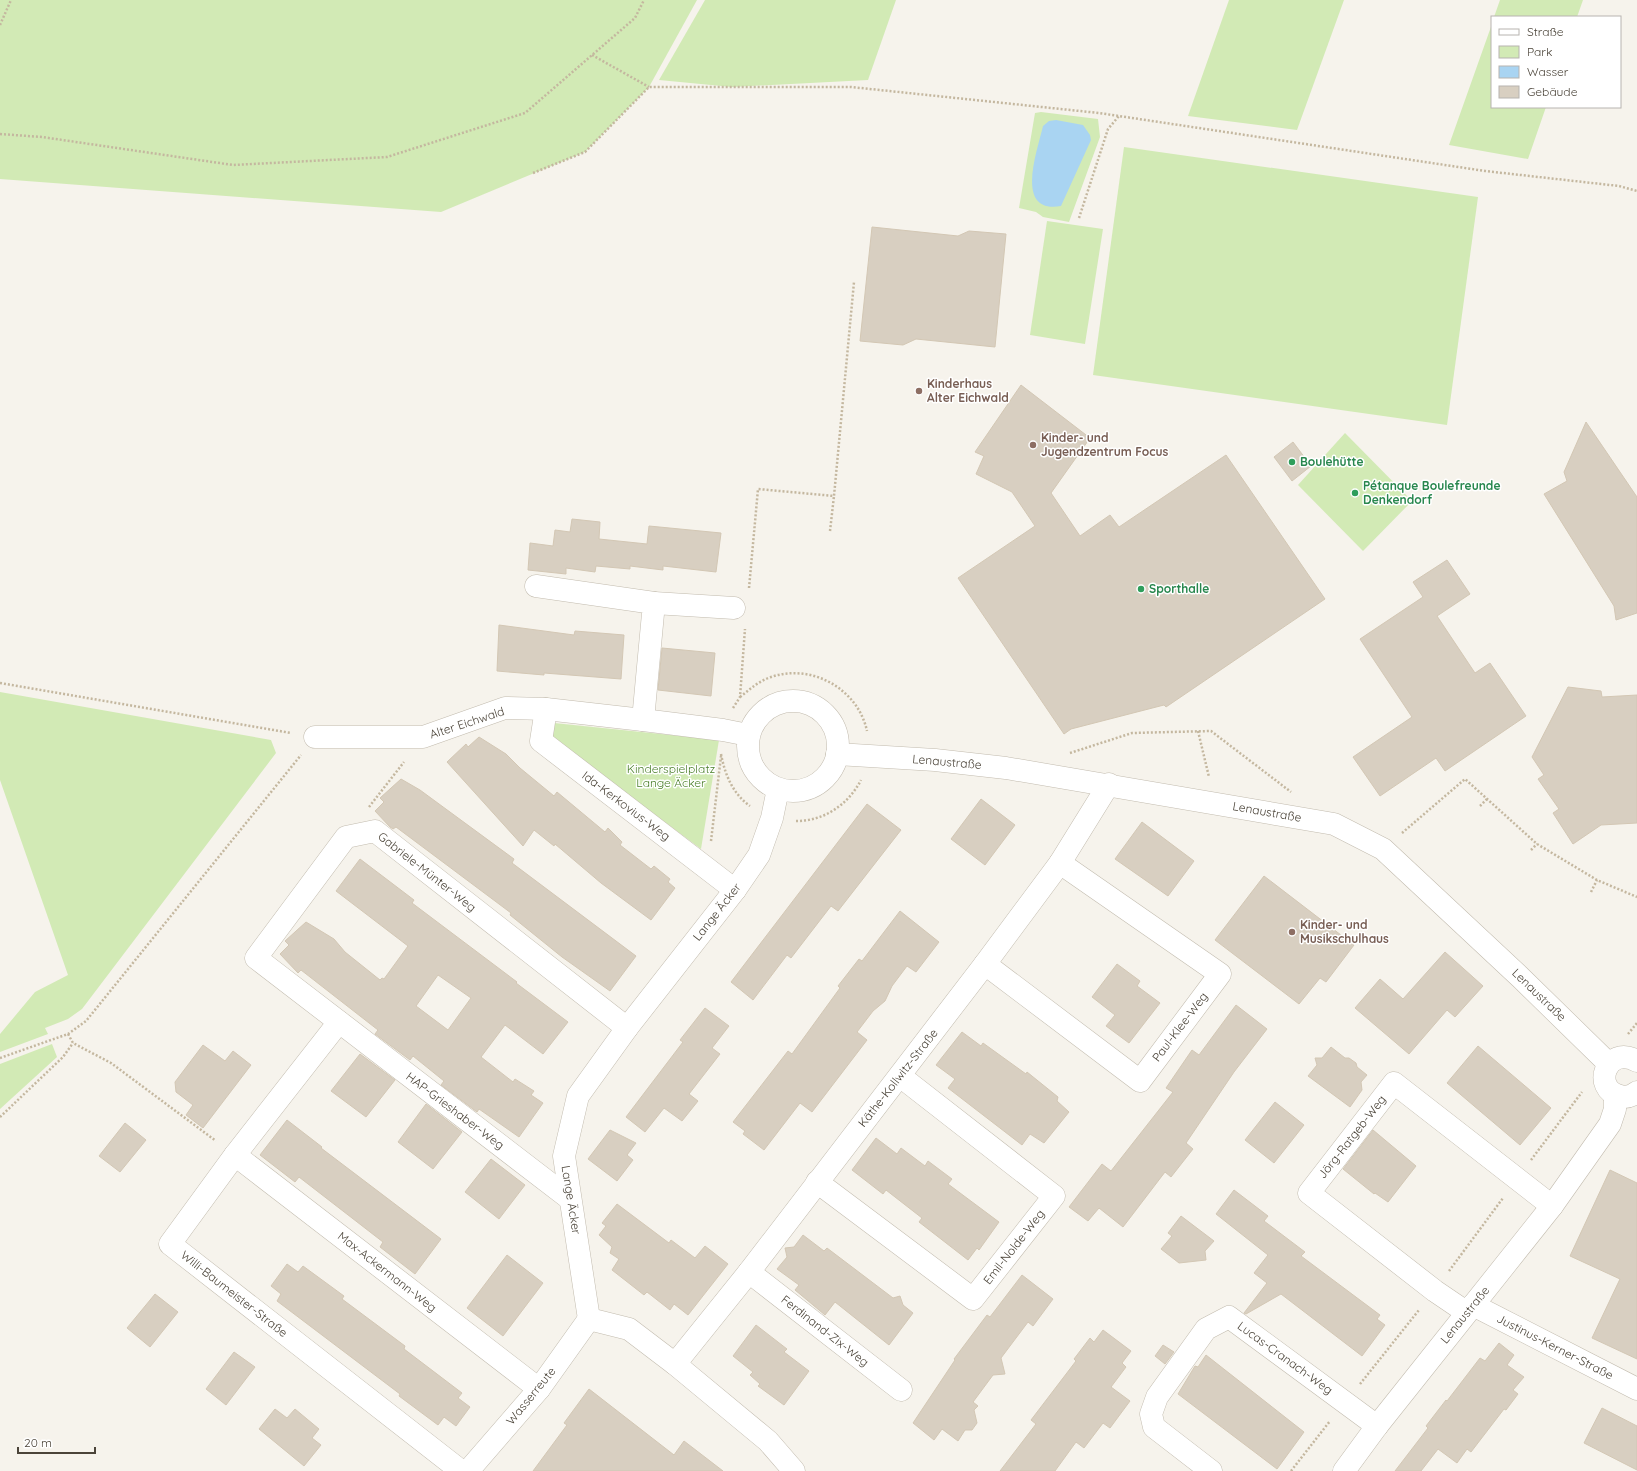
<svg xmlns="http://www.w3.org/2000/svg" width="1637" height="1471" font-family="Quicksand,sans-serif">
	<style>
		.green { fill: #d2eab5 }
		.water { fill: #a9d4f2 }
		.building { fill: #d8cfc1; stroke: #d3c7b4; fill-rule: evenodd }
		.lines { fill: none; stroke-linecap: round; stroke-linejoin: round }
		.minor-casing { stroke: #c2bbae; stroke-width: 23 }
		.path { stroke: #c4b79f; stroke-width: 2.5; stroke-dasharray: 2 2; stroke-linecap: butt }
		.minor { stroke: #fff; stroke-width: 22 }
		.education-dot { fill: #8d6e63; stroke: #fff; stroke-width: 1.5 }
		.leisure-dot { fill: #2e9e5b; stroke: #fff; stroke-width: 1.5 }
		.labels { text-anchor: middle; stroke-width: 3; stroke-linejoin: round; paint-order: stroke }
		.education-label { font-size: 12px; font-weight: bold; fill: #785e54; stroke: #fff; text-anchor: start }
		.leisure-label { font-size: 12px; font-weight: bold; fill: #27864d; stroke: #fff; text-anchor: start }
		.street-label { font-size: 12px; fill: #4b4439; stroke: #fff }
		.park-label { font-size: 12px; fill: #4a7f2a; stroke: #fff }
	</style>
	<rect width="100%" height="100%" fill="#f6f3ec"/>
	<!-- green -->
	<g class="green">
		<polygon points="0,0 697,0 649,87 585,152 441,212 0,179"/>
		<polygon points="705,0 896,0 868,80 732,87 659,80"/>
		<polygon points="1229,0 1344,0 1297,130 1188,116"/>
		<polygon points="1500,0 1583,0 1577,17 1494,17"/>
		<polygon points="1492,24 1492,107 1546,107 1528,159 1449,145"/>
		<polygon points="1041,112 1098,119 1100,137 1069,222 1043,217 1036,212 1019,208 1035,113"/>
		<polygon points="1124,147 1478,197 1447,425 1093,375"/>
		<polygon points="1047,221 1103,229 1085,344 1030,335"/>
		<polygon points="1345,433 1412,501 1363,551 1298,485"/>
		<polygon points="0,692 271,740 276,753 82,1009 68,1019 45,1028 48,1034 0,1052 0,1034 35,992 68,975 0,780"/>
		<polygon points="554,723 719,740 701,849 549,736"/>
		<polygon points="52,1044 57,1057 0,1109 0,1064"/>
	</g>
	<!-- water -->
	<path class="water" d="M1056,120l27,5 7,10 1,5 -30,66c-47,8 -24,-54 -18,-80l6,-5z"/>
	<!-- building -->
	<g class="building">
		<polygon points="872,227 958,236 969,231 1006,234 995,347 916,339 903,345 860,341"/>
		<polygon points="1021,385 1090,438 1051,493 1080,536 1110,515 1119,527 1226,455 1325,599 1166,707 1164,705 1071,729 1064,734 958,578 1035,526 1012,492 976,474 984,456 975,452"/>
		<polygon points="1586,422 1637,497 1637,613 1616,620 1614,606 1544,494 1567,481 1564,472"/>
		<polygon points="1293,442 1311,466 1292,481 1274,457"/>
		<polygon points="572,519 600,522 599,539 647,544 649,526 721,533 716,572 663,566 663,570 630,566 630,569 596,566 595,572 566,568 566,574 528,570 530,543 553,546 555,530 570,532"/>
		<polygon points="1447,560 1470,594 1437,616 1475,673 1490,663 1526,716 1445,771 1436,758 1380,796 1353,757 1412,717 1360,639 1423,597 1413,582"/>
		<polygon points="499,625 574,635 575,631 624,635 621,679 544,673 544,675 497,671"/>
		<polygon points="662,648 715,653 711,696 658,690"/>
		<polygon points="1568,687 1601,691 1602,697 1637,695 1637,823 1601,825 1573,844 1553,813 1559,809 1538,779 1544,775 1532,757"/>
		<polygon points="479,737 506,754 520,768 554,796 557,792 605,832 608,828 622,842 620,845 651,869 654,866 670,879 668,882 675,888 651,920 601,883 555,844 554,846 534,830 523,846 447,762 466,744 468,747"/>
		<polygon points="401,779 420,790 514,859 512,863 636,956 610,991 562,957 510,915 511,913 396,827 393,829 390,827 375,811 384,802 380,798"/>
		<polygon points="981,799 1015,825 985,865 951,839"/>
		<polygon points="867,804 901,830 838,911 831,906 791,958 787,955 753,1000 731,982"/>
		<polygon points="1142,822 1194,861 1168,896 1115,859"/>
		<path d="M360,859l54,41 -2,3 105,79 -1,1 52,39 -25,32 -38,-29 -24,32 32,25 2,-3 19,12 -3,4 12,8 -24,34 -40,-28 -2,3 -36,-27 3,-4 -31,-25 -3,4 -35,-26 3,-4 -77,-60 -3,3 -18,-19 9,-9 -4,-4 21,-19 28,17 11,13 35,28 2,-2 2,1 24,-33 -72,-55zM438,975l33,23 -23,32 -32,-24z"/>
		<polygon points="1264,876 1354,945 1326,982 1320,978 1299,1004 1215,940"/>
		<polygon points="900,911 939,942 916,972 907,966 892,986 885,1001 873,1011 857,1032 867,1040 812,1112 800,1103 764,1150 743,1134 745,1131 733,1122 788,1051 792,1054 840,988 838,986 859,959 862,961"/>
		<polygon points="1445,952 1483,986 1455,1017 1447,1010 1409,1054 1355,1008 1380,979 1403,999"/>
		<polygon points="1117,964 1140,981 1137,986 1160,1003 1129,1043 1106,1026 1115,1015 1092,997"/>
		<polygon points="1236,1005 1267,1029 1234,1072 1186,1143 1193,1149 1171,1177 1165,1172 1123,1227 1099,1208 1088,1221 1069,1207 1102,1164 1111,1171 1173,1092 1166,1088 1192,1050 1199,1055"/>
		<polygon points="705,1008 729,1026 712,1048 720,1054 689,1094 698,1101 682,1121 664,1108 645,1132 626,1117 683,1042 680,1040"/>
		<polygon points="962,1032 981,1046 983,1043 1026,1074 1027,1072 1058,1097 1057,1101 1069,1112 1044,1143 1030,1134 1022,1145 948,1088 955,1079 936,1065"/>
		<polygon points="203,1045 225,1061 233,1051 251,1065 203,1128 186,1115 193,1105 176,1092 175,1082"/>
		<polygon points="1478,1046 1551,1108 1520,1145 1447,1083"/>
		<polygon points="1331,1047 1345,1058 1349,1058 1356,1063 1357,1067 1367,1075 1361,1082 1362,1090 1350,1107 1308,1076 1317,1065 1315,1058 1322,1058"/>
		<polygon points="360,1054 395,1080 366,1117 331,1091"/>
		<polygon points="1275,1102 1304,1125 1274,1163 1245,1140"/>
		<polygon points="426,1104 462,1132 433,1169 398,1142"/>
		<polygon points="287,1120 322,1147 321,1148 441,1239 415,1274 380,1247 383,1242 299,1177 295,1182 260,1155"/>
		<polygon points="125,1123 146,1140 120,1172 99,1156"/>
		<polygon points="610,1130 636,1143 627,1155 633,1160 617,1181 588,1159"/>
		<polygon points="1373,1130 1416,1166 1388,1202 1375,1193 1374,1194 1343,1169"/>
		<polygon points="876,1138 897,1154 901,1148 925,1166 928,1161 952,1179 948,1184 999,1222 979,1250 977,1248 968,1260 919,1222 922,1218 886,1190 883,1194 852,1170"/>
		<polygon points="491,1159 525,1185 499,1219 465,1192"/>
		<polygon points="1610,1170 1637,1183 1637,1359 1592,1338 1620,1279 1570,1256"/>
		<polygon points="1234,1190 1268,1216 1264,1221 1305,1252 1301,1256 1380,1315 1377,1319 1385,1325 1362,1356 1281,1294 1246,1314 1244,1313 1267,1283 1254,1273 1268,1255 1216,1214"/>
		<polygon points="617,1204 669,1243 671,1240 695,1258 705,1246 728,1264 688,1315 674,1304 670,1310 647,1292 644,1295 612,1270 619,1259 610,1253 612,1247 599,1235 606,1226 602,1223"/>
		<polygon points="1181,1216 1214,1241 1205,1251 1206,1260 1179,1263 1161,1249 1172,1236 1168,1233"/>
		<polygon points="803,1235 824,1251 827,1248 893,1298 900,1296 903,1305 913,1313 889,1345 835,1302 825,1315 795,1290 799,1285 777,1269 787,1257 785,1248 794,1247"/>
		<polygon points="507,1255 543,1283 503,1336 467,1308"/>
		<polygon points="287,1264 298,1272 303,1266 344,1296 342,1299 405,1346 404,1349 462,1393 458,1398 470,1407 456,1426 444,1417 438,1425 399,1396 400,1394 277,1301 281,1294 271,1286"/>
		<polygon points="1022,1275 1053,1299 1033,1326 1028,1322 1001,1358 1005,1374 993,1375 973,1402 978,1406 974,1410 977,1423 972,1430 965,1430 958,1441 942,1429 934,1440 913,1423 955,1360 954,1359 987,1315 990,1317"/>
		<polygon points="155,1294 178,1312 150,1347 127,1328"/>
		<polygon points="756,1325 787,1349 784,1352 809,1371 784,1405 758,1386 760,1384 750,1375 753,1372 733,1356"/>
		<polygon points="1103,1330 1131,1351 1122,1363 1126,1367 1111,1387 1130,1401 1110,1428 1103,1423 1084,1448 1076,1442 1055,1471 1000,1471 1036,1424 1031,1420 1076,1361 1074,1359 1090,1338 1094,1342"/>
		<polygon points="1499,1343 1514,1355 1507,1365 1524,1377 1513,1390 1518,1394 1506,1410 1504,1409 1471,1452 1467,1449 1457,1463 1438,1449 1421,1471 1395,1471 1428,1428 1426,1426 1446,1400 1447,1401 1480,1358 1485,1361"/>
		<polygon points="1163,1345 1174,1352 1165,1364 1155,1356"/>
		<polygon points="234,1352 255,1367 226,1405 206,1389"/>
		<polygon points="1206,1355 1304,1432 1277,1469 1178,1394 1195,1366 1198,1367"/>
		<polygon points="589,1389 674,1455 684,1441 723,1471 533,1471 567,1425 564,1423"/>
		<polygon points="1602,1408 1637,1426 1637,1470 1584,1443"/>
		<polygon points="275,1409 287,1418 295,1409 319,1429 312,1438 321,1445 304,1466 259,1429"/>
	</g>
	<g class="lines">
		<defs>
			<g id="minor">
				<polyline points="536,586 654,603 643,720"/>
				<polyline points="654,603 734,608"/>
				<circle cx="793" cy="746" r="45"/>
				<polyline points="546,709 541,741 735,890"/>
				<polyline points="315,737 423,737 505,708 546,709 643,720 723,730 748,735"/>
				<polyline points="837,754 935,760 1006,768 1334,824 1383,849 1520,977 1609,1064"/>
				<polyline points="985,964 1140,1081 1220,974 1060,863"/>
				<polyline points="339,1022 235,1155 170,1244 461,1471"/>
				<path d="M1637,1061c-31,-17 -46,28 -17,35 6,2 12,0 17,-4"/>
				<polyline points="235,1155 539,1389"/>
				<polyline points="817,1182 973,1299 1054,1196 900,1076"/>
				<polyline points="570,1199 256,958 346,837 375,831 627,1028"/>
				<polyline points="749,1272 901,1390"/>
				<polyline points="1473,1305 1637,1389"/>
				<polyline points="1466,1312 1435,1291 1309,1193 1394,1083 1552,1206"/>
				<polyline points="589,1319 564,1156 578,1096 627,1028 735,890 759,855 772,818 778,789"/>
				<polyline points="589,1319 629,1329 675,1364 768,1441 794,1471"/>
				<polyline points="675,1364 749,1272 985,964 1060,863 1109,784"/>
				<polyline points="468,1471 539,1389 589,1319"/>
				<polyline points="1211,1471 1154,1427 1151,1414 1157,1397 1206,1329 1229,1317 1377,1426"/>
				<polyline points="1344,1471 1377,1426 1552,1206 1610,1124 1615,1109 1615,1095"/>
			</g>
		</defs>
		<!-- minor casing -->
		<use href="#minor" class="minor-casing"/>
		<!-- path -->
		<g class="path">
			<polyline points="0,25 11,0"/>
			<polyline points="592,55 649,87"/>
			<polyline points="0,134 42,137 233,165 387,157 525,113 635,18 644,0"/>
			<polyline points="533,173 585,152 649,87 851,87 1099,113 1485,171 1619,186 1637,191"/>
			<polyline points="1079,218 1108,129 1119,116"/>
			<polyline points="830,531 834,496"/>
			<polyline points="749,588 758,489 834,496 854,282"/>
			<polyline points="0,683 291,733"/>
			<path d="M740,697c10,-8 19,-16 31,-20 41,-14 87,12 96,54"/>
			<polyline points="733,708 740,697 745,629"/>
			<polyline points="1198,731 1209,777"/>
			<polyline points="1070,753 1132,733 1211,731 1291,792"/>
			<path d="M721,754c4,21 12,40 29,52"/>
			<polyline points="1480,806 1487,799"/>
			<polyline points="369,807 404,762"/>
			<path d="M796,821c28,0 52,-16 65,-41"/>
			<polyline points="1402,833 1465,779 1537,844 1597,880 1637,897"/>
			<polyline points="711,841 721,756"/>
			<polyline points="1531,850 1537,844"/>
			<polyline points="1591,892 1597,880"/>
			<polyline points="68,1034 73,1043 111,1063 216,1141"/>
			<polyline points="1628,1034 1637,1023"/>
			<polyline points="0,1058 68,1034 86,1021 301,755"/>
			<polyline points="0,1117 63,1057 73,1043"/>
			<polyline points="1531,1160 1582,1092"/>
			<polyline points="1449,1271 1503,1198"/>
			<polyline points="1360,1384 1419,1310"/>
			<polyline points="1291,1471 1330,1421"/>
		</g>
		<!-- minor -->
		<use href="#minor" class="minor"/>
	</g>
	<!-- markers -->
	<g class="education-dot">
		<circle cx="919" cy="391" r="4"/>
		<circle cx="1033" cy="445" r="4"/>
		<circle cx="1292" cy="932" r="4"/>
	</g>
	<g class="leisure-dot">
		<circle cx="1292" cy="462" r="4"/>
		<circle cx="1355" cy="493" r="4"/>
		<circle cx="1141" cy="589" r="4"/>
	</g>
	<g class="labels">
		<!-- education labels -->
		<g class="education-label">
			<text x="927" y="388">Kinderhaus<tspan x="927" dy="14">Alter Eichwald</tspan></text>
			<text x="1041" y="442">Kinder- und<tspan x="1041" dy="14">Jugendzentrum Focus</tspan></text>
			<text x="1300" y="929">Kinder- und<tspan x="1300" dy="14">Musikschulhaus</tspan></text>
		</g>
		<!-- leisure labels -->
		<g class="leisure-label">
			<text x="1300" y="466">Boulehütte</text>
			<text x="1363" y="490">Pétanque Boulefreunde<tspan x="1363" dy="14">Denkendorf</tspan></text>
			<text x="1149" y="593">Sporthalle</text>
		</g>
		<!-- street labels -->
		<g class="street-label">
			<text transform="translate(467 723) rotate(-18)" y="4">Alter Eichwald</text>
			<text transform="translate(947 762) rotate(5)" y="4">Lenaustraße</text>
			<text transform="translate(626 806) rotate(37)" y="4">Ida-Kerkovius-Weg</text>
			<text transform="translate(1267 812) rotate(10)" y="4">Lenaustraße</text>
			<text transform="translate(427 872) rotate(38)" y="4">Gabriele-Münter-Weg</text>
			<text transform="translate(717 912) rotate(-52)" y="4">Lange Äcker</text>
			<text transform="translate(1539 995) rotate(44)" y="4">Lenaustraße</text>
			<text transform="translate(1180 1027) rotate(-53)" y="4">Paul-Klee-Weg</text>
			<text transform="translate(898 1078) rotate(-52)" y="4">Käthe-Kollwitz-Straße</text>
			<text transform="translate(455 1111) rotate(37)" y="4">HAP-Grieshaber-Weg</text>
			<text transform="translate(1352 1137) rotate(-52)" y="4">Jörg-Ratgeb-Weg</text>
			<text transform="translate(571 1200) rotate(81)" y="4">Lange Äcker</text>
			<text transform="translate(1014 1247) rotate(-52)" y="4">Emil-Nolde-Weg</text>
			<text transform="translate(387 1272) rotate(38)" y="4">Max-Ackermann-Weg</text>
			<text transform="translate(234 1294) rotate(38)" y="4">Willi-Baumeister-Straße</text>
			<text transform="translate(1465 1315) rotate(-51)" y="4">Lenaustraße</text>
			<text transform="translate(825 1331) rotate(38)" y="4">Ferdinand-Zix-Weg</text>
			<text transform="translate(1555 1347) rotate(27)" y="4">Justinus-Kerner-Straße</text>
			<text transform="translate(1285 1358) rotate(36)" y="4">Lucas-Cranach-Weg</text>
			<text transform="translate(531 1396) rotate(-51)" y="4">Wasserreute</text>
		</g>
		<!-- park labels -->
		<g class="park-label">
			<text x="671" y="773">Kinderspielplatz<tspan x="671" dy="14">Lange Äcker</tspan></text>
		</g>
	</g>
	<!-- legend -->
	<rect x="1491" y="16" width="130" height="92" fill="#ffffff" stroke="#b7b4b0"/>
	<rect x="1499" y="29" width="20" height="6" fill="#ffffff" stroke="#b7b4b0"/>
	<text x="1527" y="36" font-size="12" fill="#4b4439">Straße</text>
	<rect x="1499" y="46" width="20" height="12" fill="#d2eab5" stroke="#b7b4b0"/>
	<text x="1527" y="56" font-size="12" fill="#4b4439">Park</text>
	<rect x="1499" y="66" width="20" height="12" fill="#a9d4f2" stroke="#b7b4b0"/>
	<text x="1527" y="76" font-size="12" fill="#4b4439">Wasser</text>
	<rect x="1499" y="86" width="20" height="12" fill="#d8cfc1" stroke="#b7b4b0"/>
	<text x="1527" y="96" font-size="12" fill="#4b4439">Gebäude</text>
	<!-- scale -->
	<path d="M18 1447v6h77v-6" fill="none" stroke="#4b4439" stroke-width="2"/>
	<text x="24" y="1447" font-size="12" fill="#4b4439" stroke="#ffffff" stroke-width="3" paint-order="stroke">20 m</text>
</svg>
